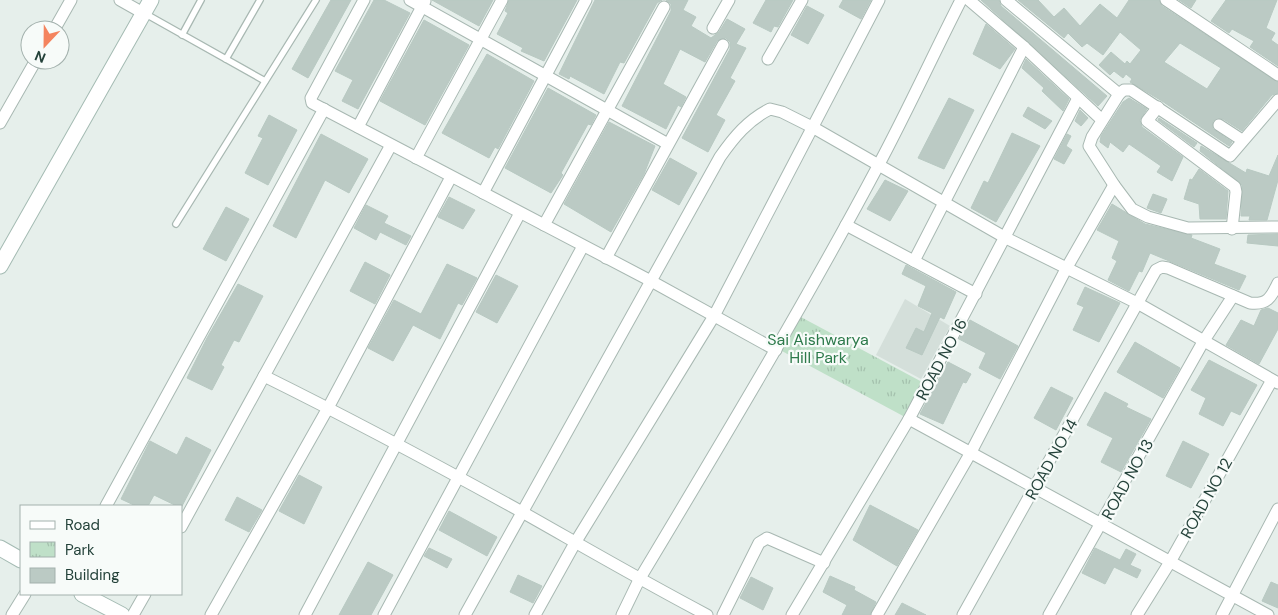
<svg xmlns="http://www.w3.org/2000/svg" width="1278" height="615" font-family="'DM Sans',sans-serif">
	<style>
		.built { fill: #d4dfda }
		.park { fill: url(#park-tufts) }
		.building { fill: #bbcac4; stroke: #b8c9c2; fill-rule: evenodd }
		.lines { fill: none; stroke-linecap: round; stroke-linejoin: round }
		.lane-casing { stroke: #a8b8b2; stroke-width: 8 }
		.street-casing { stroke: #a8b8b2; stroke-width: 13 }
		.secondary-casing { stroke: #a4bbb3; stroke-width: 17 }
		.lane { stroke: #fff; stroke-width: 5.5 }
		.street { stroke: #fff; stroke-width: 11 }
		.secondary { stroke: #fff; stroke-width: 15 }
		.labels { text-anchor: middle; stroke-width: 4.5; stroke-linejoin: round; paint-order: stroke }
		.park-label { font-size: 16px; fill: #2d7a4b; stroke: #f7fbf9 }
		.street-label { font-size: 16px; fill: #24423a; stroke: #f7fbf9 }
	</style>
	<defs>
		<pattern id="park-tufts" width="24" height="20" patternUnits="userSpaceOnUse" patternTransform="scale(1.25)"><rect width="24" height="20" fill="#bfe0c8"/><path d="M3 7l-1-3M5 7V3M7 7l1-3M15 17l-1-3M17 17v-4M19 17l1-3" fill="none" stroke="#a4c1ad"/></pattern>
	</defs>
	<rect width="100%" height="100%" fill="#e6efeb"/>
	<!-- built -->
	<polygon class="built" points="905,299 950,326 921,379 876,355"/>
	<!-- park -->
	<polygon class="park" points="799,316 924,383 905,417 780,350"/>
	<!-- building -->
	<g class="building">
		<polygon points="331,0 351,0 308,78 292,69"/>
		<polygon points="374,0 384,0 410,13 358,109 342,101 353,80 335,71"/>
		<polygon points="432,0 493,0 479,26"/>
		<polygon points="509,0 577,0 544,61 521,51 523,48 497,34 508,13 505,11"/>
		<polygon points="595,0 662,0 657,3 624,63 620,62 604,94 570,76 569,79 559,74"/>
		<polygon points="666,0 688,0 683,10 696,17 691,26 711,38 719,32 727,19 745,29 736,44 746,48 730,78 735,81 716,115 725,120 708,152 682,138 730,49 730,42 726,38 717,41 705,62 680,49 663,84 686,97 681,107 678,105 666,129 622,106 671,11 671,4"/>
		<polygon points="766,0 793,0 778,27 774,26 771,32 753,23"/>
		<polygon points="843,0 871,0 861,19 839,7"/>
		<polygon points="981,0 999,0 1001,6 1107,96 1098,106"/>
		<path d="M1018,0h20l16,17 10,-9 16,18 20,-22 17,14 12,-18h30l3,6 116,76v11l-6,2 -30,36 -19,-12 -10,2v8l19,13 -3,4 -67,-45 -32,-19 2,-3 -6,-5 -3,4 -9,-7 -4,4 -11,-10 12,-13 14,12 2,-3 3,3 11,-14 -21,-18 -17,23 -16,-12 -5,4 -14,-14 -4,5zM1180,43l41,25 -14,21 -43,-27z"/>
		<polygon points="1179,0 1196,0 1191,8"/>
		<polygon points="1226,0 1277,0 1266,28 1275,33 1271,40 1278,45 1278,66 1250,47 1254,41 1232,29 1229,33 1211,21"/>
		<polygon points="807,6 824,15 808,44 791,35"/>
		<polygon points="424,20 469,45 425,125 380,101"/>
		<polygon points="986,24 1015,49 1000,69 973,54"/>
		<polygon points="487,54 534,81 498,149 495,147 489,158 442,133"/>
		<polygon points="1026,59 1069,99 1063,111 1042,91 1044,88 1022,68"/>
		<polygon points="548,88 596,115 591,125 588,124 561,173 563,175 551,193 505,168"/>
		<polygon points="949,98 974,110 944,169 918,158"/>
		<polygon points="1129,98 1147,109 1140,120 1142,127 1183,157 1172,181 1157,172 1161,166 1129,144 1123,152 1110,142 1108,148 1100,142 1101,136 1123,102"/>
		<polygon points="1028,107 1052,121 1045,129 1023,116"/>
		<polygon points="1080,110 1088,118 1081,126 1075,121"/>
		<polygon points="269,115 297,130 268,185 245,173 263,138 258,136"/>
		<polygon points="1159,118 1197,143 1194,147 1158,120"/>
		<polygon points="609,122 655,146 644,174 611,232 564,204"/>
		<polygon points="1012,133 1040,146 996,222 971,208 984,181 988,183"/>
		<polygon points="321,134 368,159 349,193 325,180 296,238 273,226"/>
		<polygon points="1067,134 1071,136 1066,146 1072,150 1064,164 1054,159"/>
		<polygon points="1201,146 1246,173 1247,169 1269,176 1278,155 1278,180 1267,220 1249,220 1250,216 1241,216 1242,185 1200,151"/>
		<polygon points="670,158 697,173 679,205 652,190"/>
		<polygon points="1199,169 1228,191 1226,219 1200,219 1199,204 1184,199 1190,179 1192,180"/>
		<polygon points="885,180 908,191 890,221 867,209"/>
		<polygon points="1153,194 1167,199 1161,213 1147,208"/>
		<polygon points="449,197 475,210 463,229 438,217"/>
		<polygon points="1112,204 1145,224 1192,235 1191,238 1220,249 1214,264 1246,276 1239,290 1150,253 1142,272 1139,271 1129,291 1108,280 1117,261 1112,258 1119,241 1097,230"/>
		<polygon points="366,205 388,216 384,223 411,236 406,245 380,232 376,240 354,228"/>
		<polygon points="226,207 249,219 226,261 203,249"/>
		<polygon points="1278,234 1278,246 1247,243 1248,235"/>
		<polygon points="365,262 390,275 375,304 350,291"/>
		<polygon points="447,264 477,278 462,305 458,303 440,339 413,325 393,361 368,348 394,300 421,314"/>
		<polygon points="906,265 956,292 944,319 940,317 922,355 906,348 916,328 924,332 932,313 918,306 926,286 902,274"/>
		<polygon points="496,275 518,286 497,323 476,312"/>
		<polygon points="238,284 263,296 239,342 234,340 221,365 224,367 212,390 187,378 207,338"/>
		<polygon points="1085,287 1120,303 1099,342 1073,330 1084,307 1077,304"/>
		<polygon points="1268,308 1278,313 1278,329 1259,364 1226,345 1241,320 1254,326 1261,310"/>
		<polygon points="970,320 1018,346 1000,379 979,368 986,353 959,339"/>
		<polygon points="1135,342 1180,368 1163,398 1117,372"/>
		<polygon points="1209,360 1257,385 1240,415 1231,411 1223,426 1199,414 1206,398 1191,390"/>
		<polygon points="948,362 971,374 966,383 963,382 943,424 920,414"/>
		<polygon points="1051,387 1073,398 1056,430 1034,418"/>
		<polygon points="1105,392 1128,404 1126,407 1151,419 1121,472 1101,462 1113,438 1087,425"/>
		<polygon points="186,437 211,450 181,508 154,495 148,506 136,506 121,499 150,441 177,455"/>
		<polygon points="1183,441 1209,454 1191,488 1166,476"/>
		<polygon points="299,475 322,487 304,524 279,511"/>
		<polygon points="237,497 262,510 249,532 225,520"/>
		<polygon points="870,505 918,530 897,566 853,540"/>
		<polygon points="449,511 497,537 487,556 439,530"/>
		<polygon points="429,548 452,559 447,568 424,556"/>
		<polygon points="1095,548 1120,560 1126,549 1136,554 1130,565 1141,570 1137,578 1114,567 1105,584 1082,573"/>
		<polygon points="368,562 393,575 371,615 339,615"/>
		<polygon points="518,575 542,586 533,603 510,592"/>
		<polygon points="830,576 855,587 854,590 876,602 870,615 842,615 847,605 823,592"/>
		<polygon points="751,577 773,588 763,610 740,598"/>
		<polygon points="1271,582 1278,585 1278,608 1262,601"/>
		<polygon points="902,603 926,615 895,615"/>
	</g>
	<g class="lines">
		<defs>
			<g id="lane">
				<polyline points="144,13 265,81"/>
				<polyline points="182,35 201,0"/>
				<polyline points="226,59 260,0"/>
				<polyline points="176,224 316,0"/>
			</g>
			<g id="street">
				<polyline points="120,0 143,13"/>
				<polyline points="364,0 311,98 312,103 651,281 776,350"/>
				<polyline points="410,0 668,144"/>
				<polyline points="969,0 1024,47 1102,120"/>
				<polyline points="1006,0 1119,94 1124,90 1131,90 1230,156 1278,100"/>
				<polyline points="1166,0 1278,75"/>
				<polyline points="713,28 729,0"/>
				<polyline points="54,30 71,0"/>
				<polyline points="768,59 802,0"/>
				<polyline points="1119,94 1092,137 1089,146 1114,185 1132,209 1148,217 1188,228 1278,227"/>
				<polyline points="1158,107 1147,121 1235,187 1236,192 1232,229"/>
				<polyline points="0,123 36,60"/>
				<polyline points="1219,125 1242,140"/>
				<polyline points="358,127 425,1"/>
				<polyline points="416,158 502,0"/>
				<polyline points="483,193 586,0"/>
				<polyline points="544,225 664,7"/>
				<polyline points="846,225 976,294"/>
				<polyline points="606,258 723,45"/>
				<polyline points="914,261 1024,47"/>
				<path d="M264,376c87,43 173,89 258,136 62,35 122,70 185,103"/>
				<polyline points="909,419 1268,615"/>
				<polyline points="106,506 324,109"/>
				<polyline points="181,527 391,145"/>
				<polyline points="12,615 25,594"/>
				<polyline points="133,615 145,594"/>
				<polyline points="211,615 328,408 451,177"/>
				<polyline points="305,615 520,213"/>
				<polyline points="384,615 583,246"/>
				<path d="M465,615l255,-458c14,-20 28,-37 50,-48l12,3 32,16 192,110 133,66 139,79"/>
				<polyline points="535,615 575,543 714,316 879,0"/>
				<path d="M622,615l17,-35c82,-137 164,-273 239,-414 29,-54 55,-111 83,-166"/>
				<polyline points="723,615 759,543 767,538 824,563"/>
				<polyline points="792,615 909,419 1078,98"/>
				<polyline points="877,615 970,454 1066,269 1114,185"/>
				<path d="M963,615l193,-345 6,-3 6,1 82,35c17,2 21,-5 28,-20"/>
				<polyline points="1049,615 1203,342 1233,296"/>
				<polyline points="1137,615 1170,562 1272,380"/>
				<polyline points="1222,615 1278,509"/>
			</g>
			<g id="secondary">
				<polyline points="0,266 151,0"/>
				<polyline points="0,548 21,560"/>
				<polyline points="82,594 122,615"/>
			</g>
		</defs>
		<!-- lane casing -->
		<use href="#lane" class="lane-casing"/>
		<!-- street casing -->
		<use href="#street" class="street-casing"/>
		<!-- secondary casing -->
		<use href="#secondary" class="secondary-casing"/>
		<!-- lane -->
		<use href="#lane" class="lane"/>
		<!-- street -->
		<use href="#street" class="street"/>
		<!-- secondary -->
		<use href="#secondary" class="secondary"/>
	</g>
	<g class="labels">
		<!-- park labels -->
		<g class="park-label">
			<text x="818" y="345">Sai Aishwarya<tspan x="818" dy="18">Hill Park</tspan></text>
		</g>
		<!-- street labels -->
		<g class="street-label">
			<text transform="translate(941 359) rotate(-62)" y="6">ROAD NO 16</text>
			<text transform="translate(1051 459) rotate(-61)" y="6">ROAD NO 14</text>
			<text transform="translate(1127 479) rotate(-61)" y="6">ROAD NO 13</text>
			<text transform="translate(1206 498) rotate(-61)" y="6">ROAD NO 12</text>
		</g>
	</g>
	<!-- legend -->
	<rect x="20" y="505" width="162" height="90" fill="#f7fbf9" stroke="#a3b1ad"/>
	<rect x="30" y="521" width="25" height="8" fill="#ffffff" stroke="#a3b1ad"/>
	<text x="65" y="530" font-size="15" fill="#24423a">Road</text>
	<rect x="30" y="542" width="25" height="15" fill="url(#park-tufts)" stroke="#a3b1ad"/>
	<text x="65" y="555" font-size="15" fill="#24423a">Park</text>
	<rect x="30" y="568" width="25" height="15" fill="#bbcac4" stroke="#a3b1ad"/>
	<text x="65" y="580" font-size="15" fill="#24423a">Building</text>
	<!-- north arrow -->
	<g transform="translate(45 45) rotate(202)"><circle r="24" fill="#f7fbf9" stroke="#a3b1ad"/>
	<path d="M0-4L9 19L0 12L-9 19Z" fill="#f4845f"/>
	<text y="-8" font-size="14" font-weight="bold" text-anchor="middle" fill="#24423a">N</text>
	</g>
</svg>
